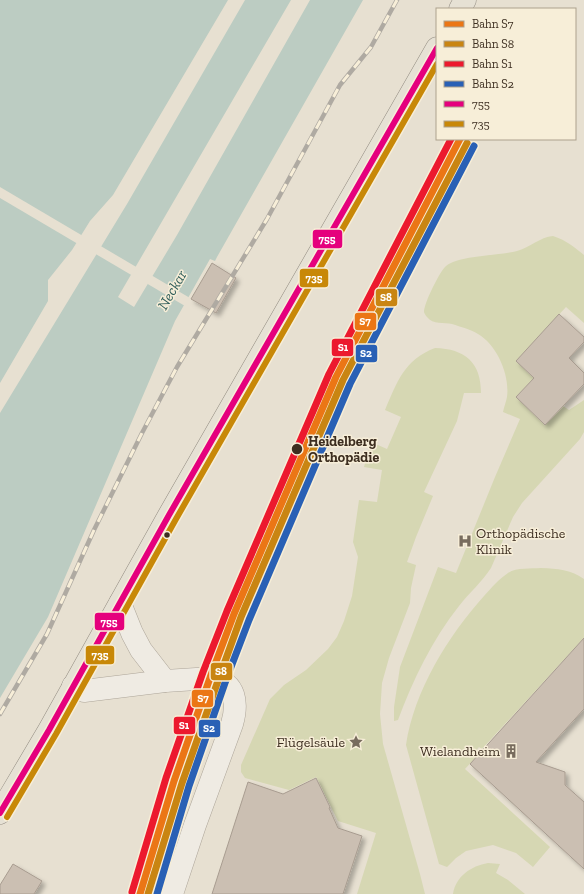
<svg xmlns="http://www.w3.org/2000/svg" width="584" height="894" font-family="'Zilla Slab',serif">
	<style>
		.green { fill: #d6d7b3 }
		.water { fill: #bcccc2 }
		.pier { fill: #e7e0d1 }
		.building { fill: #cbbfb2; stroke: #a89c90; filter: url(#shadow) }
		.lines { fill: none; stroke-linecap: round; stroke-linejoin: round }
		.minor-casing { stroke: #ada599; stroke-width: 23 }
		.major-casing { stroke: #928b80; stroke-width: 23 }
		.minor { stroke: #efebe3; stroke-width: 22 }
		.major { stroke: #e6e1d4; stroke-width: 22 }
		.rail-casing { stroke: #afaaa2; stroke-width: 4.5 }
		.rail { stroke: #f7eed8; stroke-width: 3; stroke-dasharray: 9; stroke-linecap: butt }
		.bus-1-casing { stroke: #f7eed8; stroke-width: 9 }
		.bus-2-casing { stroke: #f7eed8; stroke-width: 9 }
		.bus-1 { stroke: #e5007d; stroke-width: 6 }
		.bus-2 { stroke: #c88808; stroke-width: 6 }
		.rail-1-casing { stroke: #f7eed8; stroke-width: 10 }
		.rail-2-casing { stroke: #f7eed8; stroke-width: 10 }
		.rail-3-casing { stroke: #f7eed8; stroke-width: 10 }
		.rail-4-casing { stroke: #f7eed8; stroke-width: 10 }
		.rail-1 { stroke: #eb7615; stroke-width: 7 }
		.rail-2 { stroke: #c98512; stroke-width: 7 }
		.rail-3 { stroke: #ec192e; stroke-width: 7 }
		.rail-4 { stroke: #2960b5; stroke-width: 7 }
		.stop-dot { fill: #3d2e20; stroke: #f7eed8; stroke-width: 1.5 }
		.labels { text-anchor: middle; stroke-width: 3; stroke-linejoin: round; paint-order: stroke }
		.stop-label { font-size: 14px; font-weight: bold; fill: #3d2e20; stroke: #f7eed8; text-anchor: start }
		.poi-label { font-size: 14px; fill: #3d2e20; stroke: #f7eed8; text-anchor: end }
		.water-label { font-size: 15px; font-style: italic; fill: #2f5d5a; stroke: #f7eed8 }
		.line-badge { stroke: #f7eed8; stroke-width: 1.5 }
		.badge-label { font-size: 11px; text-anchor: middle; font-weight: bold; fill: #fff }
	</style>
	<defs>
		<filter id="shadow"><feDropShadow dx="3.5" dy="3.5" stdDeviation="2" flood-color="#0004"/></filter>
	</defs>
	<rect width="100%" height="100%" fill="#e7e0d1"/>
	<!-- green -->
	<g class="green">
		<path d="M553,236c13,4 21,11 31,19v68l-18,-16 -50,54 18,17 -18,19 29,28 18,-19 6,4 15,-10v32l-4,7 -58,64 -9,14 -22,51c-9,14 -22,25 -32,38 -27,34 -46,74 -61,114l-4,1v-14l6,-40 38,-100 18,6 39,-96 25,-58 -17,-7c1,-5 3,-10 4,-15 3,-22 -10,-52 -29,-63 -8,-5 -17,-7 -26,-10 -8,-2 -19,1 -25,-7 -1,-1 -3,-4 -3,-5 0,-9 16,-41 22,-46 14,-11 52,-10 71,-15 12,-3 23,-14 36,-15z"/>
		<path d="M435,348c30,1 46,14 46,45h-17l-7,28 -33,71 9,4 -17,41 -9,25 9,3 -5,23 -1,15 -21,55 -7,25 -2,31 3,30 37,130 5,20h-68l19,-61 -38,-12 -22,-44 -27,13 -44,-12 -4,-6v-7l29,-66 14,-14 22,-15 22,-21 9,-12 7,-16 8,-25 6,-39 -5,-15 6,-42 18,2 5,-32 -18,-3 7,-25 16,7 14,-32 -16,-7c12,-28 19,-50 50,-62z"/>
		<path d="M541,568c17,1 29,1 43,11v61l-1,-1 -101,110 -3,-2 -5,6 3,3 -12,13 85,78 -17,20 -17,-14 -23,-8 -27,6 -10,7 -9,9 -8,-3 -33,-119c8,-54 42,-109 78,-149 7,-8 15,-17 24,-23 9,-6 23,-4 33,-5z"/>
		<path d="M488,863l12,1 -4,9 12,7 17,14h-72c3,-18 18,-28 35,-31z"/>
	</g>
	<!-- water -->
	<g class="water">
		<polygon points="0,0 228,0 113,195 90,221 72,250 48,280 48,301 0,383"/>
		<polygon points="245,0 291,0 118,297 134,307 177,235 310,0 363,0 217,257 215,261 210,259 175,321 48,617 0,698 0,413 127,204"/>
	</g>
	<!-- pier -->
	<g class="pier">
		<polygon points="0,187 83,236 78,244 0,198"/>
		<polygon points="99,245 138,268 133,276 94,253"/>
		<polygon points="151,275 190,298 185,306 146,283"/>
	</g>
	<!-- building -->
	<g class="building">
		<polygon points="212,263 236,278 216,313 191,299"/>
		<polygon points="559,314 584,337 584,342 569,358 584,373 584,384 545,425 516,397 534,378 516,361"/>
		<polygon points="584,638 584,709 536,762 565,772 565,785 584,802 584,869 470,764"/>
		<polygon points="316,778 330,807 329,808 338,828 362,836 343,894 212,894 248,782 283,794"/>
		<polygon points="13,864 42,881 34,894 0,894 0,885"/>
	</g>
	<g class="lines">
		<defs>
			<g id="minor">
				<polyline points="120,603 132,633 141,650 165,681"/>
				<path d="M73,686l11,5 81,-10 47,-3c24,5 26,25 20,46l-37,101 -23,69"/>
			</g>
			<g id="major">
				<polyline points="460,9 465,0"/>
				<polyline points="0,813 49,730 169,515 437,48"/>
			</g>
		</defs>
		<!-- minor casing -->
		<use href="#minor" class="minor-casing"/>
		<!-- major casing -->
		<use href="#major" class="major-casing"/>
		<!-- minor -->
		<use href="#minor" class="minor"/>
		<!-- major -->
		<use href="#major" class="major"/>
		<defs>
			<polyline id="rail" points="0,714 47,634 94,530 142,433 177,367 267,219 340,85 371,47 397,0"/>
		</defs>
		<!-- rail casing -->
		<use href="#rail" class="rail-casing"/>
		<!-- rail -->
		<use href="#rail" class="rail"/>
		<defs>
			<polyline id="bus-1" points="0,813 49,730 169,515 437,48"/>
			<polyline id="bus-2" points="7,817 56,734 176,519 437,64"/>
		</defs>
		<!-- bus-1 casing -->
		<use href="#bus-1" class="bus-1-casing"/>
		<!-- bus-2 casing -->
		<use href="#bus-2" class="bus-2-casing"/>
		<!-- bus-1 -->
		<use href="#bus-1" class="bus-1"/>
		<!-- bus-2 -->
		<use href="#bus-2" class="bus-2"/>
		<defs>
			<polyline id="rail-1" points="140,894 174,781 211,675 234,614 336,377 460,139"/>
			<polyline id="rail-2" points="148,894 182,783 219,678 241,617 343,380 467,143"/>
			<polyline id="rail-3" points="132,892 166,778 203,672 227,611 329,374 451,139"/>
			<polyline id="rail-4" points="157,894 189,786 226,680 249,620 350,384 474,146"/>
		</defs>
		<!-- rail-1 casing -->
		<use href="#rail-1" class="rail-1-casing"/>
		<!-- rail-2 casing -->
		<use href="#rail-2" class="rail-2-casing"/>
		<!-- rail-3 casing -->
		<use href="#rail-3" class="rail-3-casing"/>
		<!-- rail-4 casing -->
		<use href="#rail-4" class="rail-4-casing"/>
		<!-- rail-1 -->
		<use href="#rail-1" class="rail-1"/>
		<!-- rail-2 -->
		<use href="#rail-2" class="rail-2"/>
		<!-- rail-3 -->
		<use href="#rail-3" class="rail-3"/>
		<!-- rail-4 -->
		<use href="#rail-4" class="rail-4"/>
	</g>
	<!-- icons -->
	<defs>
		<symbol id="hospital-bare" viewBox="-9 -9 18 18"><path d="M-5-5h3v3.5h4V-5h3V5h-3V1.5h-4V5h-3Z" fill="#786c5e" stroke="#f7eed8" stroke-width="2.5" paint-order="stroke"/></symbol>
		<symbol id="sight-bare" viewBox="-9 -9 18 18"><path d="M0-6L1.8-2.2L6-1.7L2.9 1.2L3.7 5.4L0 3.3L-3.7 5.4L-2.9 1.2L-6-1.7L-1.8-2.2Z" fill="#786c5e" stroke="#f7eed8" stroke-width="2.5" paint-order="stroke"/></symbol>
		<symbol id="building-bare" viewBox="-9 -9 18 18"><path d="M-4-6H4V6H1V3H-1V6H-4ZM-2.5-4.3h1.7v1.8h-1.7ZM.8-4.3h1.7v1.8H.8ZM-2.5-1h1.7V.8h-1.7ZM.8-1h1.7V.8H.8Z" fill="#786c5e" stroke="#f7eed8" stroke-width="2.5" paint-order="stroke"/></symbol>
	</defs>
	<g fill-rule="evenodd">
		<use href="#hospital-bare" x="455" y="531" width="20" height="20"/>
		<use href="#sight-bare" x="346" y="732" width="20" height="20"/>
		<use href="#building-bare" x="501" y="741" width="20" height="20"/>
	</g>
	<!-- markers -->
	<g class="stop-dot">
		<circle cx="297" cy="449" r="6"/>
		<circle cx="167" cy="535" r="3.5"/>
	</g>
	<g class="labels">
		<!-- stop labels -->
		<g class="stop-label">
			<text x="308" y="446">Heidelberg<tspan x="308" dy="16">Orthopädie</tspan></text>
		</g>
		<!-- poi labels -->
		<g class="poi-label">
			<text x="476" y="538" text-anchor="start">Orthopädische<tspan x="476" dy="16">Klinik</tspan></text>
			<text x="345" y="747">Flügelsäule</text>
			<text x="500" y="756">Wielandheim</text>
		</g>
		<!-- water labels -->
		<g class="water-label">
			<text transform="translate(172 290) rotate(-60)" y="5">Neckar</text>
		</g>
	</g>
	<g class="line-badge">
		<rect x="312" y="229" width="31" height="20" rx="4" fill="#e5007d"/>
		<rect x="299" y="268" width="30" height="20" rx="4" fill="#c88808"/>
		<rect x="375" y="288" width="23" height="19" rx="4" fill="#c98512"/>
		<rect x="354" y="312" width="23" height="19" rx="4" fill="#eb7615"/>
		<rect x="331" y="338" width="23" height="19" rx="4" fill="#ec192e"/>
		<rect x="355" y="344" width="23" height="19" rx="4" fill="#2960b5"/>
		<rect x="94" y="612" width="31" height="19" rx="4" fill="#e5007d"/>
		<rect x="85" y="645" width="30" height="20" rx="4" fill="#c88808"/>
		<rect x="210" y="662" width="23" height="19" rx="4" fill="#c98512"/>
		<rect x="191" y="689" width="23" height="19" rx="4" fill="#eb7615"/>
		<rect x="173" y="716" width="23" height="19" rx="4" fill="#ec192e"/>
		<rect x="198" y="719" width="23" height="19" rx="4" fill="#2960b5"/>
	</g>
	<g class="badge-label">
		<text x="327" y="243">755</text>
		<text x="314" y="282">735</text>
		<text x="386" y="301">S8</text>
		<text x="365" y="325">S7</text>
		<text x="343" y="351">S1</text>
		<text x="366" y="357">S2</text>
		<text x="109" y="626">755</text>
		<text x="100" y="659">735</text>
		<text x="221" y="675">S8</text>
		<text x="203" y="702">S7</text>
		<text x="184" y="729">S1</text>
		<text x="209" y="732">S2</text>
	</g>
	<!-- legend -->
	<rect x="436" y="8" width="140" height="132" fill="#f7eed8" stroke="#ada18e"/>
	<rect x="444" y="21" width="20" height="6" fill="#eb7615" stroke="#ada18e"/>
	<text x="472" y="28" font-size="12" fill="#3d2e20">Bahn S7</text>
	<rect x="444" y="41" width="20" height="6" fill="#c98512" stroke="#ada18e"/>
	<text x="472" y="48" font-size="12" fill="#3d2e20">Bahn S8</text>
	<rect x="444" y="61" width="20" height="6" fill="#ec192e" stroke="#ada18e"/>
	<text x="472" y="68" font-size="12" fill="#3d2e20">Bahn S1</text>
	<rect x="444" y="81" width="20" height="6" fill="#2960b5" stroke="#ada18e"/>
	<text x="472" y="88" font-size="12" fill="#3d2e20">Bahn S2</text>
	<rect x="444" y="101" width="20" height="6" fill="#e5007d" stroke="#ada18e"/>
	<text x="472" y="108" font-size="12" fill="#3d2e20">755</text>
	<rect x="444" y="121" width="20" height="6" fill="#c88808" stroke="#ada18e"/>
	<text x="472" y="128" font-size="12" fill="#3d2e20">735</text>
</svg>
